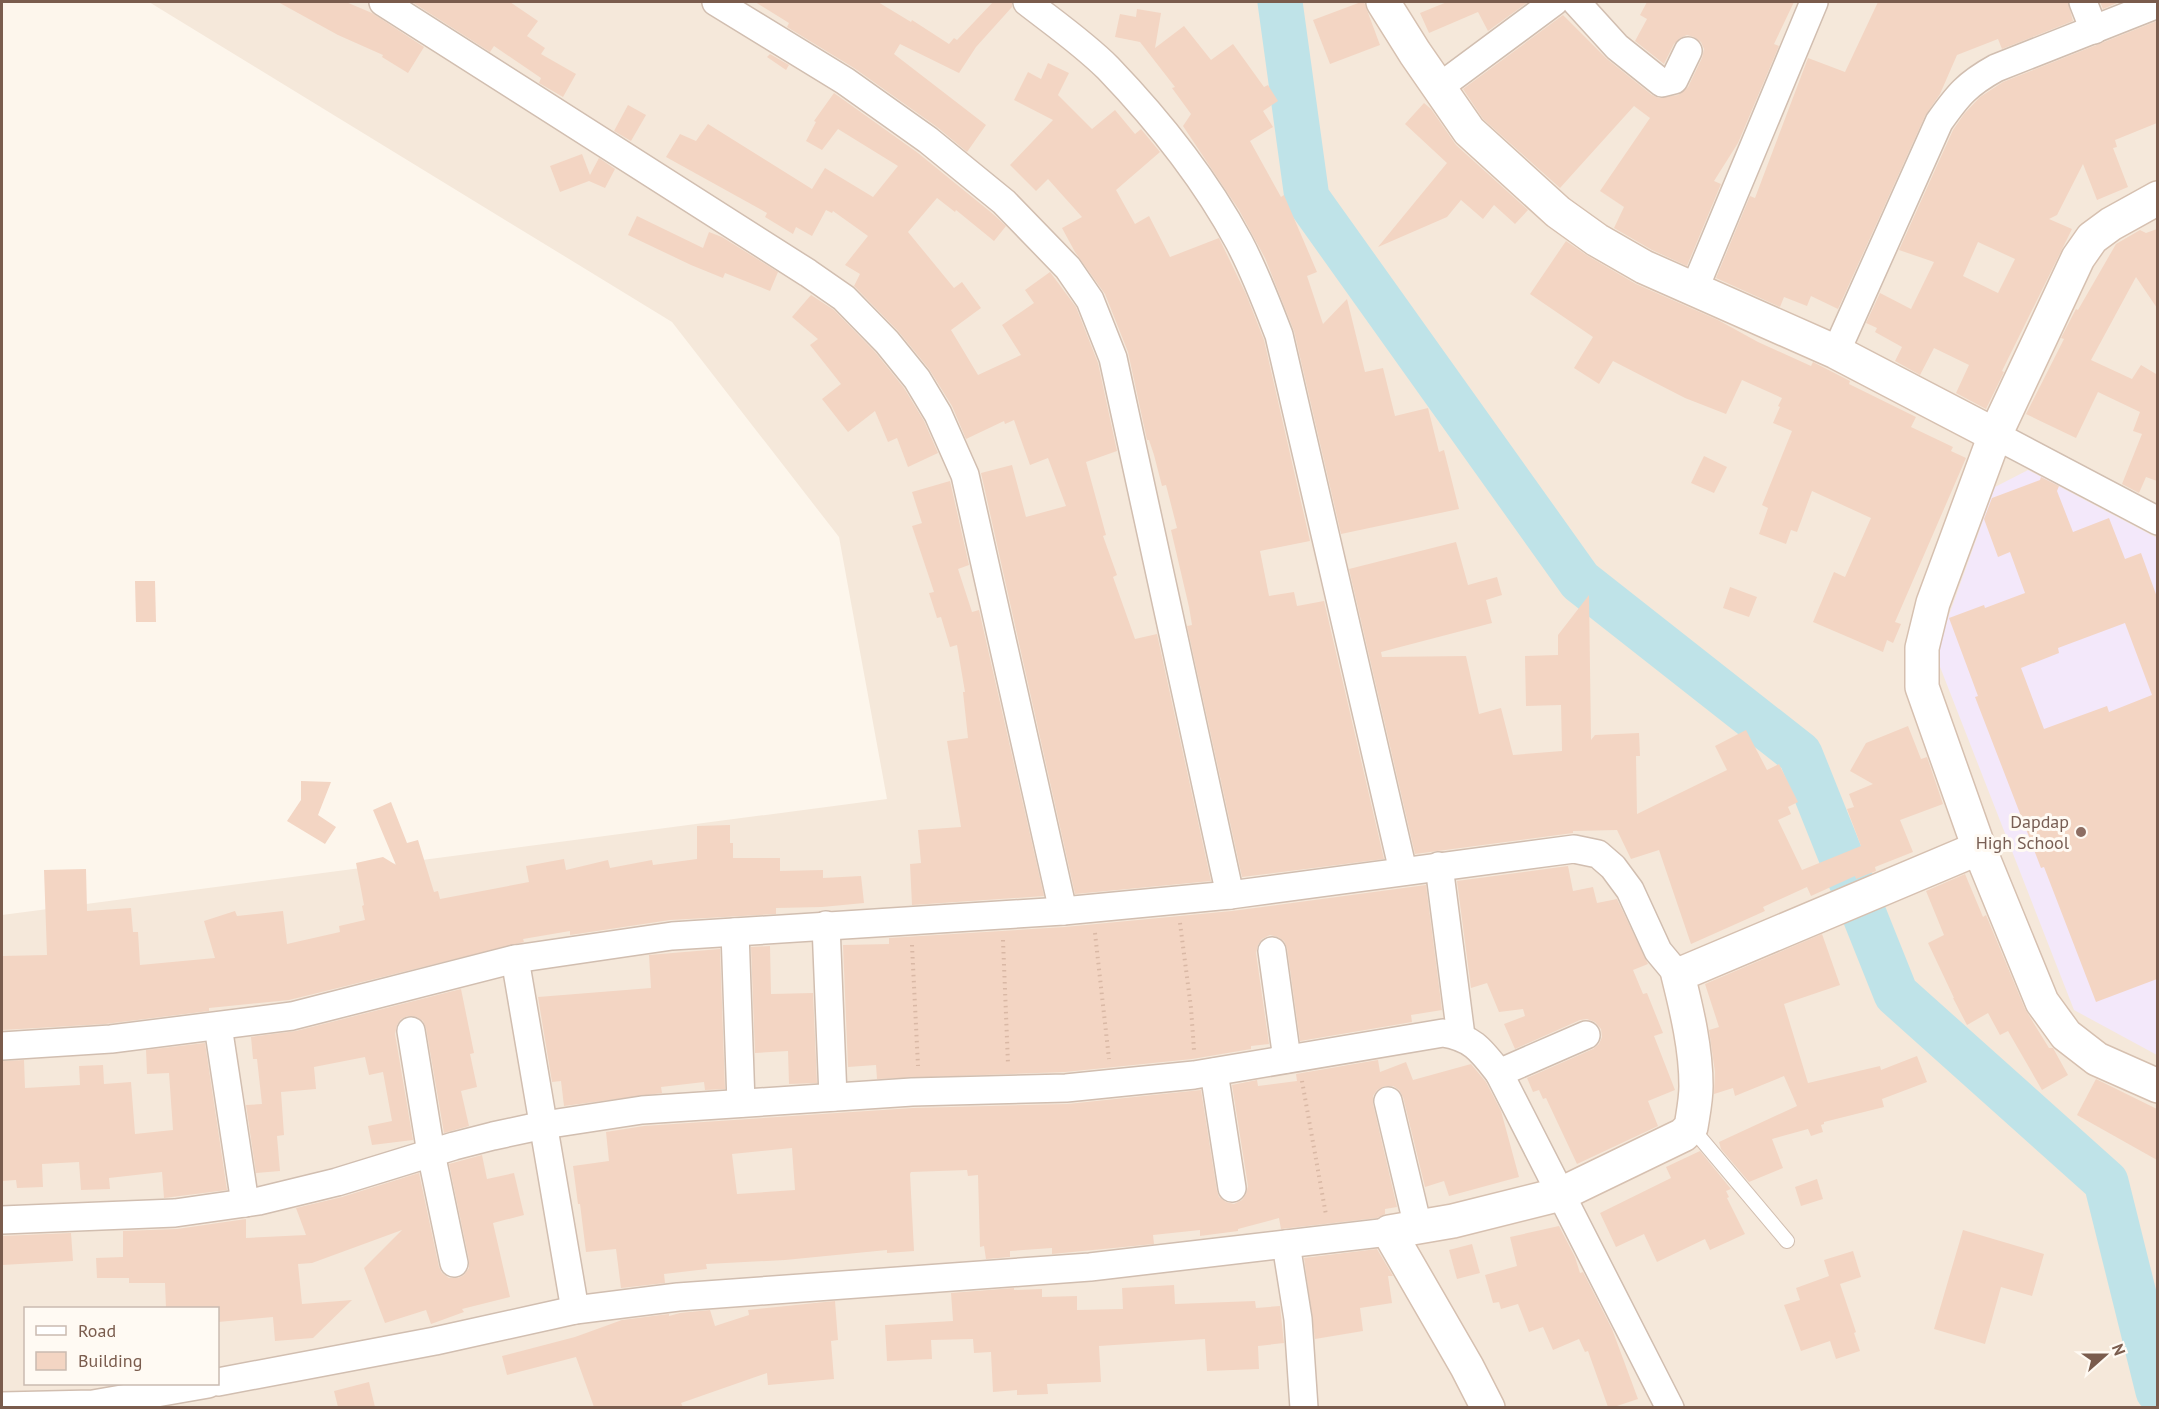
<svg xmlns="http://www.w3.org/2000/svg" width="2159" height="1409" font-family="'PT Sans',sans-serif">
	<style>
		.residential { fill: #f5e8da; fill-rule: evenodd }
		.education { fill: #f3e8fa }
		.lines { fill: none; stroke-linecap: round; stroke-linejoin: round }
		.river { stroke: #bfe3e8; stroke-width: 45 }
		.building { fill: #f3d5c3; fill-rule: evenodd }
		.lane-casing { stroke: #d1beb0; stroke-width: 16 }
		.street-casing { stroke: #d1beb0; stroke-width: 30 }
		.secondary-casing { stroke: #d6c0b0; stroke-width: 36 }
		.path { stroke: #d9b8a5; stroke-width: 4; stroke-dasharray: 1.5 4.5; stroke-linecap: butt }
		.lane { stroke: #fff; stroke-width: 14 }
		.street { stroke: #fff; stroke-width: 27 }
		.secondary { stroke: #fff; stroke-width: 33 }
		.education-dot { fill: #8d6e63; stroke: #fffaf3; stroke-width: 2 }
		.labels { text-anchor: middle; stroke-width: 6; stroke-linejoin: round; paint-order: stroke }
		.education-label { font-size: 18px; fill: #785e54; stroke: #fffaf3; text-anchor: end }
	</style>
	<rect width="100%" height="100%" fill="#fdf6ec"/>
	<!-- residential -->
	<path class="residential" d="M149,2h2008v1405h-2155v-492l885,-116 -48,-262 -167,-215zM26,1308h192v76h-192z"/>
	<!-- education -->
	<polygon class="education" points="2028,470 2157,538 2157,1055 2074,1010 1935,654 1995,487"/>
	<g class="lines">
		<!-- river -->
		<polyline class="river" points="1280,2 1307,198 1580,581 1800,754 1896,994 2106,1182 2158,1391"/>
	</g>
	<!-- building -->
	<g class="building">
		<polygon points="278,2 346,2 372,13 424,47 408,73 382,57 383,55 338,35"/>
		<polygon points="412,2 510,2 538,21 527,36 545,48 541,54 576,74 563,97 539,83 541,78 494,46 490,52"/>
		<polygon points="755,2 878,2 911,22 912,20 949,44 954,38 957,40 993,2 1012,2 1012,7 976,47 959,73 900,44 894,54 986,125 967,152 937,127 854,68 787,27 789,23"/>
		<polygon points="1361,2 1364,2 1380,45 1330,64 1313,20"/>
		<polygon points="1447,2 1528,2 1488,31 1478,12 1429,33 1420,13"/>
		<polygon points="1647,2 1794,2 1774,44 1779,46 1738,143 1714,181 1721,184 1687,266 1652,250 1614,228 1624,207 1600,191 1650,118 1634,106 1560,188 1483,119 1463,89 1563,15 1607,59 1652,95 1659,98 1678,95 1688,87 1702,58 1704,49 1701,42 1694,37 1687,35 1680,38 1674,44 1664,64 1635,41 1647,19 1640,15"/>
		<polygon points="1878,2 2068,2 2073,21 2002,49 1998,39 1957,55 1940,94 1925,116 1838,309 1811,296 1807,306 1784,297 1780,307 1716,278 1750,196 1755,198 1808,58 1845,72"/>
		<polygon points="2100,2 2116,2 2117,3 2103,9"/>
		<polygon points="1137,9 1161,13 1155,48 1184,26 1211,60 1233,44 1264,87 1268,85 1278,101 1263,111 1273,127 1250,141 1281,197 1284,195 1317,272 1307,276 1323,324 1347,299 1365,372 1383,368 1395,416 1428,408 1439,452 1444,450 1459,509 1341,534 1294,331 1265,258 1239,210 1183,126 1191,114 1172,88 1175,87 1140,42 1115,37 1120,14 1136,17"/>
		<path d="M2157,21v102l-42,17 2,7 -4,1 15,39 -31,13 -14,-36 -26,51 -8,4 23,10 -70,142 2,1 -18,37 -30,-16 13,-28 -35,-17 -14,27 -25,-14 7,-14 -27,-15 2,-4 -11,-5 14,-30 31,16 23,-47 -35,-12 54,-120 11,-16 16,-17 23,-15zM1978,242l37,17 -17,34 -35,-17z"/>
		<polygon points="770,54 789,65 786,70 767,57"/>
		<polygon points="1048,63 1069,73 1058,95 1092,129 1115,110 1135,134 1141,129 1160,152 1116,190 1135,224 1149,216 1170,257 1219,238 1246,294 1264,340 1310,541 1260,551 1269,596 1294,592 1297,606 1324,601 1384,859 1242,877 1187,626 1192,625 1189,607 1171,530 1177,528 1166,485 1162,486 1154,455 1149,440 1147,440 1128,352 1105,294 1075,252 1062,228 1082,217 1048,179 1036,191 1010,165 1053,120 1014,100 1028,72 1041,79"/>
		<polygon points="834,93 918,153 993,214 1006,226 994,241 956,210 955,212 937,198 908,232 954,288 962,282 981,308 951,330 978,375 1021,355 1002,325 1034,303 1025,290 1050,272 1076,307 1098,363 1117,451 1086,462 1106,535 1103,536 1117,575 1113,577 1135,639 1157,634 1211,881 1075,894 981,473 1012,465 1026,517 1066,506 1048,458 1030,465 1014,420 1005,424 1004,421 966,439 952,406 929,369 898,331 854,286 860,274 845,265 868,236 833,211 832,213 826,210 812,236 796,227 793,234 765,217 767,213 666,157 680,134 696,141 708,124 812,189 825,168 873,197 898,166 838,129 822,150 806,141 816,122 814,121"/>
		<polygon points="1424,103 1431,109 1456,145 1528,210 1515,224 1494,205 1483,219 1461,200 1447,217 1378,247 1447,163 1405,124"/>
		<polygon points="628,105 646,115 631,141 614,131"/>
		<polygon points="582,154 590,175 599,158 615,169 605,188 589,181 560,192 550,166"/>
		<polygon points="637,216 703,248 709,232 722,237 778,272 770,291 725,273 723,278 691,265 628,235"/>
		<polygon points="2157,229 2157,308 2136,277 2091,360 2132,379 2141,365 2156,374 2157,372 2157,481 2146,477 2139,493 2122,484 2142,434 2133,431 2140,412 2098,392 2076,438 2026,414 2064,339 2061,338 2076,309 2078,310 2116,244 2140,230 2146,233"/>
		<polygon points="1566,241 1588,256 1636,284 1718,320 1758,342 1811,366 1813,362 1850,381 1849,384 1916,417 1911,427 1953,447 1951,451 1966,458 1895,622 1901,624 1893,643 1887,640 1883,652 1813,622 1834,572 1845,577 1871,518 1812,491 1797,532 1791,530 1786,544 1759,534 1768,508 1762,505 1792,431 1773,423 1780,407 1778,406 1782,398 1742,380 1726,414 1685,398 1613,361 1599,384 1574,368 1593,337 1530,294"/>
		<polygon points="811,295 834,310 875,352 904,388 924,421 938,453 908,467 897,438 888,442 875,411 848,432 822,399 841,384 810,345 818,339 792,317"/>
		<polygon points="1704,456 1727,467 1714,493 1691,483"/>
		<path d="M2041,477l18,9 -2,5 16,41 36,-14 16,41 16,-6 16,44v382l-61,23 -52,-135 -3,1 -66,-171 3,-1 -29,-78 35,-13 1,3 40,-15 -15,-41 -12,5 -14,-38 8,-21 48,-18zM2125,623l27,72 -43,17 -2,-6 -63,23 -23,-61 38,-15 -1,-5z"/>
		<polygon points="950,481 969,565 958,569 972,612 979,610 1044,896 912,905 910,864 921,863 918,830 961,827 947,741 968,738 963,692 965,692 957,645 950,647 941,617 937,618 929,593 934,592 912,526 922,523 912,492"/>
		<polygon points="1456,542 1468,585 1497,577 1502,595 1486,600 1492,623 1381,652 1382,657 1466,656 1479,714 1501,708 1513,755 1562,751 1561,705 1526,706 1525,656 1558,655 1558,635 1589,595 1591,740 1595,735 1639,733 1640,756 1636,756 1637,814 1727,770 1715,746 1746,730 1767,770 1779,764 1798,802 1788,807 1791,814 1778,820 1802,870 1861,846 1847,809 1854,807 1849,794 1873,784 1850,771 1866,743 1908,726 1921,759 1927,757 1943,804 1900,820 1913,852 1875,867 1876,871 1856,879 1855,876 1811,896 1807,887 1763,907 1765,911 1691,944 1659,850 1631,859 1617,830 1573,831 1573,833 1415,854 1349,569"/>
		<polygon points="135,581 155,581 156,622 136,622"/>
		<polygon points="1730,587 1757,597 1749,617 1723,608"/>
		<polygon points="301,781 331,782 318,815 336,827 325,844 287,821 301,800"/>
		<polygon points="391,802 407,843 418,840 434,892 438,891 440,899 529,882 526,866 564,859 566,870 608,860 610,868 652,860 653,865 697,859 697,826 730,825 730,843 733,843 733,858 780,858 780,871 823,870 823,878 861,876 864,903 822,907 776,908 776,914 670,920 570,935 570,931 523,939 524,942 289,1000 209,1008 209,1011 105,1024 2,1030 2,956 47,955 44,870 86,869 87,911 131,908 133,932 138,932 140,965 215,958 204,921 235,911 237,916 283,911 287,944 340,932 339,926 365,920 362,906 364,905 356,863 383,857 396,865 373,810"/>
		<polygon points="1568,866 1573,891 1593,887 1597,903 1617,899 1648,964 1633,970 1643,994 1647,993 1663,1033 1654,1036 1675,1090 1648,1101 1658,1126 1577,1164 1546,1098 1543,1099 1539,1090 1533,1092 1527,1078 1593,1049 1599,1044 1602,1037 1601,1029 1595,1022 1587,1019 1580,1020 1515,1049 1504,1024 1525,1016 1523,1009 1499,1012 1487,983 1471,988 1457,881"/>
		<polygon points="1965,874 1983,917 1986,915 2025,1009 2049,1048 2053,1048 2068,1075 2042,1090 2008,1031 2000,1035 1988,1013 1967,1025 1953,998 1954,998 1928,943 1944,935 1926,891"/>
		<polygon points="1426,885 1442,1010 1411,1015 1412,1022 1300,1041 1287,948 1284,941 1278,937 1270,935 1262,939 1258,945 1256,953 1269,1044 1251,1046 1251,1049 1192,1059 1065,1072 877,1079 876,1065 848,1067 843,945 889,944 889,938 1065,927 1232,911"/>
		<polygon points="1822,934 1840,985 1784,1004 1808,1083 1880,1066 1881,1070 1917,1056 1927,1082 1882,1099 1884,1107 1824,1122 1824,1124 1821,1125 1823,1132 1811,1136 1808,1129 1772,1139 1783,1168 1749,1182 1721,1149 1719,1142 1797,1106 1784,1076 1735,1096 1733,1088 1714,1094 1715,1072 1709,1030 1719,1027 1705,984"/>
		<polygon points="770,946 771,994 813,993 817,1083 789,1084 788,1051 755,1053 751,947"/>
		<polygon points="720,949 725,1089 705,1090 704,1082 661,1087 662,1093 564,1106 561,1081 552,1082 538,997 651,988 649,955"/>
		<polygon points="461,989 474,1053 470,1054 477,1087 461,1091 469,1126 444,1133 426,1028 423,1021 417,1017 408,1016 401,1019 397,1025 395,1034 413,1140 372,1145 368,1126 392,1121 383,1072 369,1075 365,1057 314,1067 316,1089 281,1092 284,1135 277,1136 280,1171 256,1173 246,1105 262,1104 257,1059 253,1059 251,1037 296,1031"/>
		<polygon points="205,1043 227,1190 164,1198 162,1172 109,1178 110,1189 81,1190 79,1162 42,1164 43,1187 17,1188 16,1180 2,1181 2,1061 24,1060 25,1088 80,1085 79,1066 103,1065 104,1084 131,1082 135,1134 173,1130 169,1073 147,1074 146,1050"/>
		<path d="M1378,1060l2,12 26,-10 7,18 58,-16 15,18 15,29 18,66 -70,19 -5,-15 -19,6 -22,-90 -4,-7 -6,-4h-8l-8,4 -4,6v8l24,103 -12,2v5l-8,4 -96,11 -2,-11 -41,11v2l-38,5v-6l-47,5 1,9 -102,10v-6l-42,3v6l-24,2 -2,-13 -4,1 -2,-72 -10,1 -1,-6 -56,2 -1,2 4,77 -27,2v-3l-102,10 -79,4 1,5 -43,5 1,9 -44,5 -5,-39 -30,3 -6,-48h-2l-5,-38 36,-5 -3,-29 38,-6 269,-18 155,-4 133,-14 16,101 2,6 7,5 8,2 8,-4 4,-6 2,-8 -16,-101 25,-5 1,6 39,-5 -1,-7zM792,1148l3,42 -58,4 -5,-40z"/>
		<polygon points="2096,1079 2157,1109 2157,1160 2077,1115"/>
		<polygon points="1700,1151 1731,1189 1726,1191 1729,1197 1727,1198 1745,1234 1710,1250 1705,1239 1657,1262 1644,1234 1616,1247 1600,1213 1671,1178 1666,1167"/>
		<polygon points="482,1155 487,1179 514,1173 524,1215 493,1223 510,1297 462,1309 464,1312 431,1324 426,1310 385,1323 364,1268 402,1230 312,1263 298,1264 302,1304 352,1300 313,1338 275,1341 273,1317 218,1322 218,1308 166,1308 165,1283 129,1283 129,1278 97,1278 96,1258 123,1257 123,1231 177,1229 246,1219 246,1238 306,1235 296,1208 342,1197 419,1173 439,1267 442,1273 449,1278 458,1278 464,1275 469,1268 469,1260 449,1164"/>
		<polygon points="1817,1179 1823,1199 1801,1206 1795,1187"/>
		<polygon points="1559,1226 1575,1257 1580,1273 1583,1272 1612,1329 1638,1399 1614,1407 1608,1407 1588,1351 1585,1352 1579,1339 1553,1350 1543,1327 1529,1332 1518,1304 1501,1309 1499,1302 1493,1303 1485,1275 1517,1266 1510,1237"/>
		<polygon points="1963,1230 2044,1254 2032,1296 2001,1287 1985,1344 1934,1329"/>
		<polygon points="71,1233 73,1261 2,1265 2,1236"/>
		<polygon points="1472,1244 1480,1273 1457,1279 1449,1250"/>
		<polygon points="1377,1249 1393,1276 1388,1276 1392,1303 1360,1308 1363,1331 1315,1339 1304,1258"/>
		<polygon points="1853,1251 1861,1277 1840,1284 1856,1332 1854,1333 1860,1351 1836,1359 1830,1341 1801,1351 1784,1305 1800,1300 1796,1288 1829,1276 1824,1260"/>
		<polygon points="1174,1285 1175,1304 1255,1301 1256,1308 1280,1306 1284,1343 1258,1346 1259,1369 1207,1371 1205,1339 1099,1346 1101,1382 1047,1384 1048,1394 1017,1395 1017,1390 993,1392 991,1352 974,1353 973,1339 931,1340 932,1359 887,1361 885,1325 953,1321 951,1293 1014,1288 1014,1290 1042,1289 1042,1297 1077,1296 1077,1310 1123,1309 1122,1288"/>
		<polygon points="835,1301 838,1340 831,1341 834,1379 768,1385 767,1373 681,1403 683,1407 594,1407 576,1357 507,1375 502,1356 575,1337 622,1320 669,1314 669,1316 680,1313 710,1310 715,1326 749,1315 748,1310"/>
		<polygon points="369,1382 375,1407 338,1407 334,1391"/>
	</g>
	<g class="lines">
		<defs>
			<polyline id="lane" points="1691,1127 1787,1241"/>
			<g id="street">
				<polyline points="383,2 808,273 844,298 887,342 917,379 938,414 965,475 1063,911"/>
				<polyline points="716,2 845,81 928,140 1004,202 1068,268 1090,300 1113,358 1230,895"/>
				<path d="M1027,2c27,21 57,42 81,66 50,52 97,111 131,174 16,30 28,62 40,93l124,536"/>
				<polyline points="1576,2 1617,47 1662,83 1674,80 1688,51"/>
				<polyline points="2083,2 2094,30"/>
				<polyline points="1438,88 1554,2"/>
				<polyline points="1694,290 1814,2"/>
				<path d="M1836,352l103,-230c19,-27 28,-38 57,-54l162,-64"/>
				<polyline points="1995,435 2158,521"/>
				<polyline points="1439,866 1461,1036"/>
				<polyline points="826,925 833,1097"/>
				<polyline points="735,932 741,1103"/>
				<polyline points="1272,951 1287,1059"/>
				<polyline points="515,959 575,1310"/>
				<polyline points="218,1026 245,1203"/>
				<polyline points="411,1031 431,1153 454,1263"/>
				<polyline points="2,1046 111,1039 292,1016 515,959 672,936 1063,911 1230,895 1574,849 1598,854 1613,867 1630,890 1658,951 1678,975"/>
				<polyline points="1214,1072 1232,1188"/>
				<polyline points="1499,1073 1586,1035"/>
				<polyline points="1388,1101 1418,1227"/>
				<path d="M2,1220l173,-7 84,-12 78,-19 117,-36 39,-10 51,-11 98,-15 270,-18 154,-4 128,-13 249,-42c30,5 38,17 56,40l171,335"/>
				<polyline points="1286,1244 1298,1319 1304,1408"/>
				<polyline points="218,1382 435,1341 575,1310 678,1297 1090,1267 1389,1232"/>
				<polyline points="2,1406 93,1404 208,1384"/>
			</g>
			<g id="secondary">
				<polyline points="1383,2 1415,53 1469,131 1558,212 1597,240 1644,267 1836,352 1995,435"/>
				<polyline points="2158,198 2111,224 2092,238 2078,258 1995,435 1933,603 1922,648 1922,687 1979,848 2042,1002 2066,1035 2097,1059 2158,1086"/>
				<path d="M1488,1408l-21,-41 -78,-135 64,-11 108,-27 122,-59 8,-8c2,-13 5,-27 5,-41 0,-37 -9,-75 -18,-111l301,-127"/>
			</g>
		</defs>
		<!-- lane casing -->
		<use href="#lane" class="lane-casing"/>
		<!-- street casing -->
		<use href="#street" class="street-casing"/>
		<!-- secondary casing -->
		<use href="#secondary" class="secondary-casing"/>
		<!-- path -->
		<g class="path">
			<polyline points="1180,923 1191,1008 1194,1050"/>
			<polyline points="1095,933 1109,1059"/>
			<polyline points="1003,940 1008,1064"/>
			<polyline points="912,945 918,1066"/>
			<polyline points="1302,1081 1326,1215"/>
		</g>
		<!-- lane -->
		<use href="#lane" class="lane"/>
		<!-- street -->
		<use href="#street" class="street"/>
		<!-- secondary -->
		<use href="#secondary" class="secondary"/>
	</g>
	<!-- markers -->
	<circle class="education-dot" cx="2081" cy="832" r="6"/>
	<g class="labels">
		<!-- education labels -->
		<g class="education-label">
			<text x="2069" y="828">Dapdap<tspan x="2069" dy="21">High School</tspan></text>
		</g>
	</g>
	<!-- border -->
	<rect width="2159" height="1409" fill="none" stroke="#7a5c4d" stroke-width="6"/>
	<!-- legend -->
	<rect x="24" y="1307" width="195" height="78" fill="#fffaf3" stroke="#cabbb1" stroke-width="1.5"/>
	<rect x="36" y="1326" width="30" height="9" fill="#ffffff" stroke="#cabbb1" stroke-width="1.5"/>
	<text x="78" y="1337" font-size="18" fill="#7a5c4d">Road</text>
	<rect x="36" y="1352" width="30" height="18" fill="#f3d5c3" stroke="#cabbb1" stroke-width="1.5"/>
	<text x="78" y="1367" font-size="18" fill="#7a5c4d">Building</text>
	<!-- north arrow -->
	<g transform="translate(2105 1355) rotate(69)" stroke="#fffaf3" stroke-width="4.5" paint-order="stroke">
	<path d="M0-4.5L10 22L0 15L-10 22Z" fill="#7a5c4d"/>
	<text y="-9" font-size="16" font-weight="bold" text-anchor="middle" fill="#7a5c4d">N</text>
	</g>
</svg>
